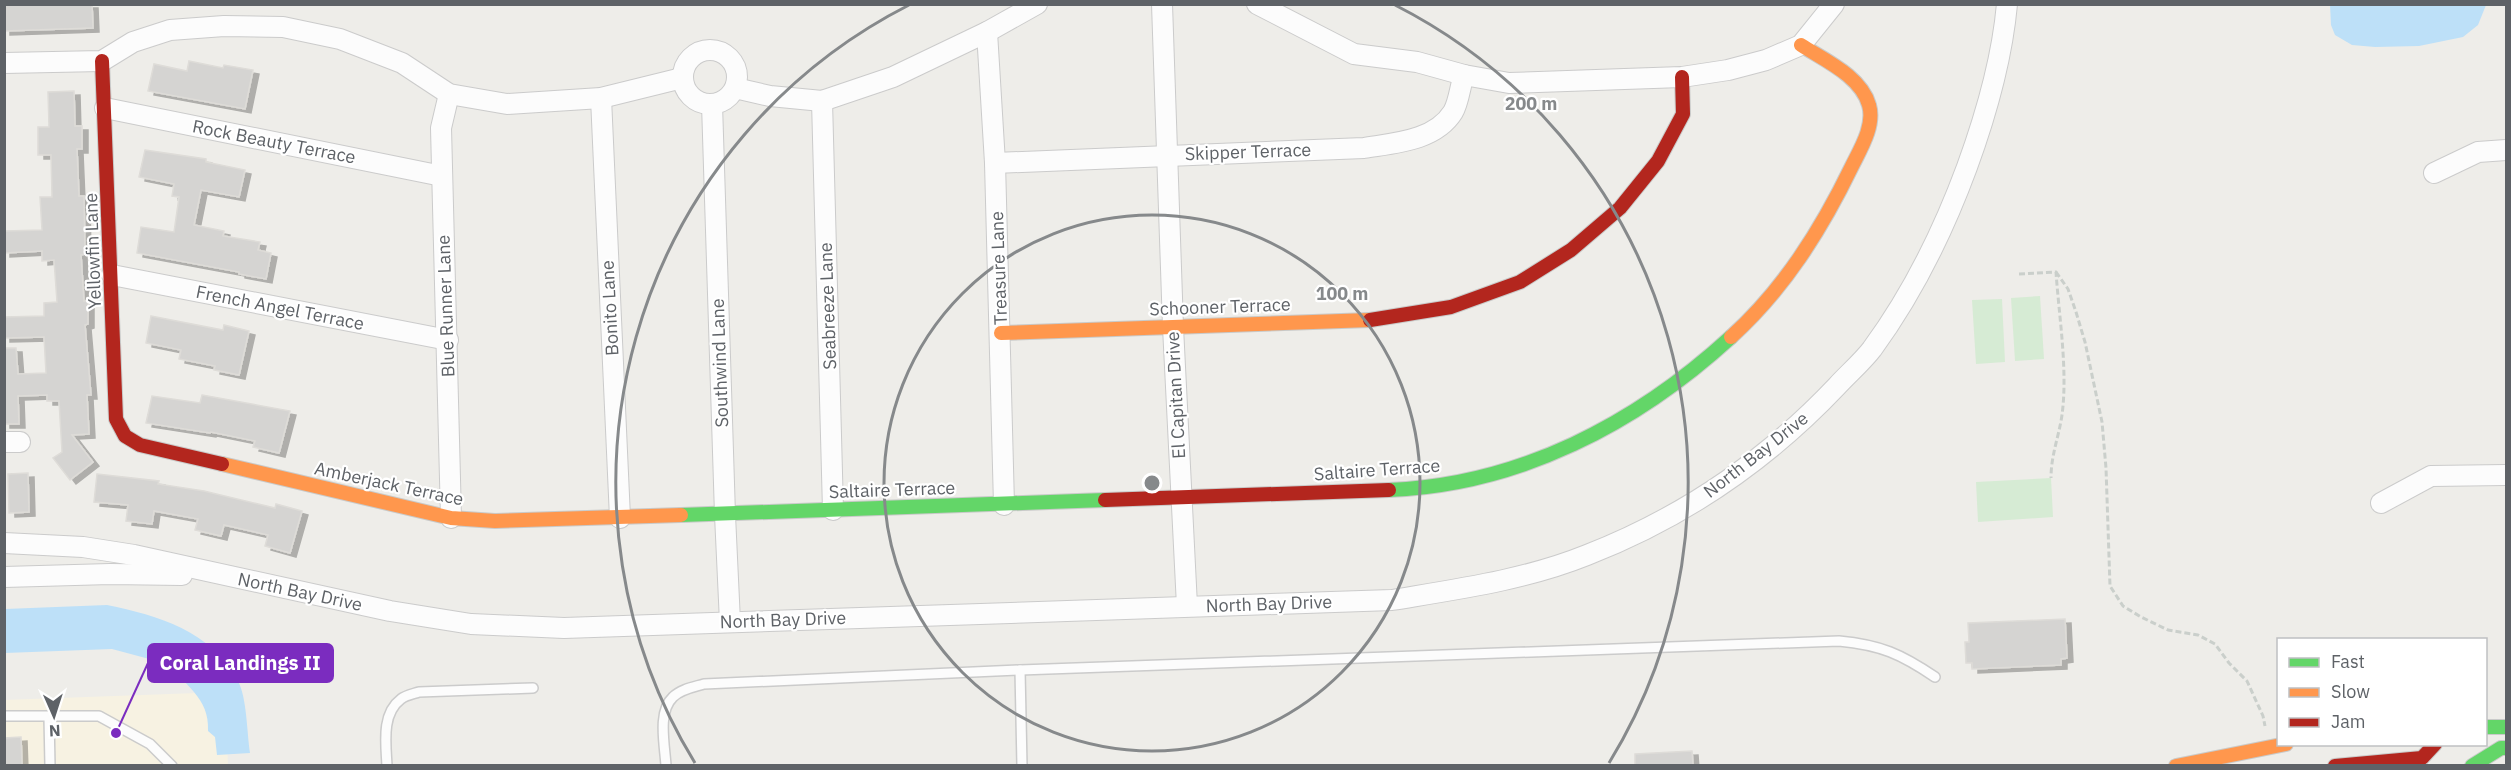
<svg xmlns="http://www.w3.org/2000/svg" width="2511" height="770" font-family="'IBM Plex Sans',sans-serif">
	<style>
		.commercial { fill: #f7f2e2 }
		.green { fill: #d6ebd4 }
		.water { fill: #bde0f8 }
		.building { fill: #d5d4d2; stroke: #dedcd8; stroke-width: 1.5; filter: url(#shadow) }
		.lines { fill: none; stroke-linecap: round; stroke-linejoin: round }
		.lane-casing { stroke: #cbcbcb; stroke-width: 12 }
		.street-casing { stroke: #cbcbcb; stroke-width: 22 }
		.fast-casing { stroke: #c9cac9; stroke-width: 16 }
		.slow-casing { stroke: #c9cac9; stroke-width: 16 }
		.jam-casing { stroke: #c9cac9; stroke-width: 16 }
		.path { stroke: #cacfcb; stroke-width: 3; stroke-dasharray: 6 3; stroke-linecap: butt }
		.lane { stroke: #fcfcfc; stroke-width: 9 }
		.street { stroke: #fcfcfc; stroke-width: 20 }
		.fast { stroke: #63d668; stroke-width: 14 }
		.slow { stroke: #ff974d; stroke-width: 14 }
		.jam { stroke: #b3261e; stroke-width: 14 }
		.ring { fill: none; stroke: #86898b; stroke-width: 3 }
		.labels { text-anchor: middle; stroke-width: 4.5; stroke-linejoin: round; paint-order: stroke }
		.street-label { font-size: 18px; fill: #5e6267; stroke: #fff }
		.centre { fill: #86898b; stroke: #fff; stroke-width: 3 }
		.ring-label { font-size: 18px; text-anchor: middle; font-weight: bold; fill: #86898b; stroke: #fff; stroke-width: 4.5; stroke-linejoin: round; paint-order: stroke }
		.leader { fill: none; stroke: #7b2cbf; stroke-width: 2 }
		.callout-dot { fill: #7b2cbf; stroke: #fff; stroke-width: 2 }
		.callout { fill: #7b2cbf; stroke: #7b2cbf; stroke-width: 2 }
		.callout-label { font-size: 20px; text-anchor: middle; font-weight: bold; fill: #fff }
	</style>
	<defs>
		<filter id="shadow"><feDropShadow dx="6" dy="4" stdDeviation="0" flood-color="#0004"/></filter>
	</defs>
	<rect width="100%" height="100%" fill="#eeede9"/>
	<!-- commercial -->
	<polygon class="commercial" points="225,692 228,765 5,765 4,700"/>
	<!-- green -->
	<g class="green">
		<polygon points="2040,296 2044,359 2015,361 2011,298"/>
		<polygon points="2002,299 2005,362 1976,364 1972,300"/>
		<polygon points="2051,478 2053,517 1978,522 1976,482"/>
	</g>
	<!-- water -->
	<g class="water">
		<polygon points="2330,4 2486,4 2486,5 2478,25 2463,37 2419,46 2375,47 2352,45 2335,35 2331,25"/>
		<path d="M107,605c52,11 103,25 131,76 9,17 9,52 12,72l-33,2 -2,-18 -7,-6c2,-34 -25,-46 -41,-70l-14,-1 -41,-11 -107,4v-44z"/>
	</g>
	<!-- building -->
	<g class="building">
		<polygon points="4,4 92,4 93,28 4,31"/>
		<polygon points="189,61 223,68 224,65 253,70 245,109 148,91 154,64 187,71"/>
		<polygon points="74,91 75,126 82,126 82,149 77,149 79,196 84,196 85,254 81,255 84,301 88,301 88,324 85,325 91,395 87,395 89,434 72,435 93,462 70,480 53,458 62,452 59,401 47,401 47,395 18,396 19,424 4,424 4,348 16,348 18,374 46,373 44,337 4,338 4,317 44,316 44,303 57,302 54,260 42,261 42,251 4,253 4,231 42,230 40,197 52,197 51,155 38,155 38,127 49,127 48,92"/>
		<polygon points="145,150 206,159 206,162 245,170 239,197 201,190 194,225 224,231 223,236 260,242 258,250 271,253 266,279 239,274 239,272 137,253 141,227 174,232 179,197 172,196 174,184 139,177"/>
		<polygon points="151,316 223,330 224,325 249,331 239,375 214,370 215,366 179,359 181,350 146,343"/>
		<polygon points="202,395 290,411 279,453 253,447 255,441 211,432 210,433 146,423 152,396 200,403"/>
		<polygon points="28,473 29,512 9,513 8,474"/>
		<polygon points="97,474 159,481 158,484 204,491 275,508 276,504 302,511 290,553 265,546 268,535 224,525 221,536 195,530 198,519 154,511 152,524 126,521 128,505 94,502"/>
		<polygon points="2065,619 2067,658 2061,659 2061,665 1972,669 1972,663 1966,663 1965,642 1969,642 1968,623"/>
		<polygon points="21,737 22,765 4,765 4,738"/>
		<polygon points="1692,751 1693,765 1635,765 1635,754"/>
	</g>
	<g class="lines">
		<defs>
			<g id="lane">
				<polyline points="1020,670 1022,766"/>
				<polyline points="4,716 99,716 150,744 172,766"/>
				<polyline points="49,717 50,766"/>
				<path d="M387,766c-1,-22 -6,-52 14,-67 5,-4 12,-5 18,-7l114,-4"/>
				<path d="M666,766c-1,-20 -9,-54 7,-69 8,-8 21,-10 31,-13l316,-14 819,-29c42,4 62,13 96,36"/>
			</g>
			<g id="street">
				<polyline points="1162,4 1173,327 1187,606"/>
				<polyline points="1257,4 1354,54 1417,62 1464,75 1509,83 1682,77 1728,70 1766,60 1801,45 1834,4"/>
				<polyline points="987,32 995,163 1004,505"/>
				<circle cx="710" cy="77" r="27"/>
				<polyline points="4,63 102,61 133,42 170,30 224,26 283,27 340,39 402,63 449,94 507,104 601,98 682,78"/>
				<polyline points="735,88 770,96 822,101 893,77 987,32 1037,4"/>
				<polyline points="449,94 441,128 451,518"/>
				<polyline points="601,98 620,518"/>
				<polyline points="822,101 833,510"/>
				<polyline points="712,104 725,515 730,622"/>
				<polyline points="105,108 442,176"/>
				<path d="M995,163l369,-15c30,-5 71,-7 89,-36 6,-10 7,-26 11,-37"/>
				<polyline points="2434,173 2478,152 2506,150"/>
				<polyline points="112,275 448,340"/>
				<polyline points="4,442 20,442"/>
				<polyline points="2381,503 2431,476 2506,475"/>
				<path d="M4,543l79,4 51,8 256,56 81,13 93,4 828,-28c66,-11 133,-20 195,-45 95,-37 180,-95 250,-169 11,-12 25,-24 35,-37 41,-56 71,-117 95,-182 19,-52 35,-107 40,-163"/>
				<polyline points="4,577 110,574 182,575"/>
			</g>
			<g id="fast">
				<path d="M1389,490c130,-5 247,-66 342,-153"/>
				<polyline points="681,515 1105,500"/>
				<polyline points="2486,727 2506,727"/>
				<polyline points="2472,766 2501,748 2506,748"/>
			</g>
			<g id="slow">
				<polyline points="1001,333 1370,320"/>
				<path d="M1731,337c53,-48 90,-107 121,-171 9,-18 23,-41 17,-61 -8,-29 -45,-45 -68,-60"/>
				<polyline points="222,464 451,518 495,521 681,515"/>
				<polyline points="2176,766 2286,744"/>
			</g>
			<g id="jam">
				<polyline points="102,61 116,419 125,436 140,445 222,464"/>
				<polyline points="1370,320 1451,307 1520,282 1571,250 1620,208 1658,161 1683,114 1682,77"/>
				<polyline points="1105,500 1389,490"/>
				<polyline points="2335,766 2422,758 2435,744"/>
			</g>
		</defs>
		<!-- lane casing -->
		<use href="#lane" class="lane-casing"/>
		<!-- street casing -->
		<use href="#street" class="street-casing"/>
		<!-- fast casing -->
		<use href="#fast" class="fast-casing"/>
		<!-- slow casing -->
		<use href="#slow" class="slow-casing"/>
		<!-- jam casing -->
		<use href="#jam" class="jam-casing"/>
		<!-- path -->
		<g class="path">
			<polyline points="2056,272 2068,289 2076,312 2085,342 2102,422 2106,468 2110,586 2123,606 2141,617 2168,630 2198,635 2215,644 2229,663 2247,681 2263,716 2265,726"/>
			<path d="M2019,274l37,-2c3,45 12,98 6,143 -3,21 -11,40 -11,63"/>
		</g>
		<!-- lane -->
		<use href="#lane" class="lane"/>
		<!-- street -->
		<use href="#street" class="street"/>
		<!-- fast -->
		<use href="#fast" class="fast"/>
		<!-- slow -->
		<use href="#slow" class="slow"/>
		<!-- jam -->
		<use href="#jam" class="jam"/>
	</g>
	<!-- distance rings -->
	<g class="ring">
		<circle cx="1152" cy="483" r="268"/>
		<path d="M695 763A536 536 0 0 1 909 5M1395 5A536 536 0 0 1 1609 763"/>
	</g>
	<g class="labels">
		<!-- street labels -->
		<g class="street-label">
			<text transform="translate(274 142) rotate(11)" y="6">Rock Beauty Terrace</text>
			<text transform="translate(1248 152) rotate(-2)" y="6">Skipper Terrace</text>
			<text transform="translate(93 251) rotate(-92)" y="6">Yellowfin Lane</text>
			<text transform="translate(999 268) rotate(-92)" y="6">Treasure Lane</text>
			<text transform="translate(446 306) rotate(-92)" y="6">Blue Runner Lane</text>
			<text transform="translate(828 306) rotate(-92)" y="6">Seabreeze Lane</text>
			<text transform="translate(1220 307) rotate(-2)" y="6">Schooner Terrace</text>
			<text transform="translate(280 308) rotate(11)" y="6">French Angel Terrace</text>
			<text transform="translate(610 308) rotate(-93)" y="6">Bonito Lane</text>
			<text transform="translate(720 363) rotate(-92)" y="6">Southwind Lane</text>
			<text transform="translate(1176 395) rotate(-93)" y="6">El Capitan Drive</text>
			<text transform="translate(1756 455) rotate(-38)" y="6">North Bay Drive</text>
			<text transform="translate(1377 470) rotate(-4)" y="6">Saltaire Terrace</text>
			<text transform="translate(389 484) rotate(12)" y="6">Amberjack Terrace</text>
			<text transform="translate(892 490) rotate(-2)" y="6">Saltaire Terrace</text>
			<text transform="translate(300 592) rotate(12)" y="6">North Bay Drive</text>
			<text transform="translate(1269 604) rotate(-2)" y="6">North Bay Drive</text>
			<text transform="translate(783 620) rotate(-2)" y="6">North Bay Drive</text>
		</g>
	</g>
	<circle cx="1152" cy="483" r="9" class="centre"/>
	<g class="ring-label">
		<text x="1531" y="110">200 m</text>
		<text x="1342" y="300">100 m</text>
	</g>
	<!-- callouts -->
	<path class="leader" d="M116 733L148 663"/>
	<circle class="callout-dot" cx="116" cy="733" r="6"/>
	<rect class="callout" x="148" y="644" width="185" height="38" rx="6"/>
	<g class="callout-label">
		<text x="240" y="670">Coral Landings II</text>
	</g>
	<!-- border -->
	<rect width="2511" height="770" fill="none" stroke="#5e6267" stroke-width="12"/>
	<!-- legend -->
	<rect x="2277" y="638" width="210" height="108" fill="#ffffff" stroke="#bfc0c2" stroke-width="1.5"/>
	<rect x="2289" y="658" width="30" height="9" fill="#63d668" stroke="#bfc0c2" stroke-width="1.5"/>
	<text x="2331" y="668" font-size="18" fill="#5e6267">Fast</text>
	<rect x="2289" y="688" width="30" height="9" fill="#ff974d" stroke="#bfc0c2" stroke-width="1.5"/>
	<text x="2331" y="698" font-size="18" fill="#5e6267">Slow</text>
	<rect x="2289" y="718" width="30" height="9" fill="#b3261e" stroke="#bfc0c2" stroke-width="1.5"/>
	<text x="2331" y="728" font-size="18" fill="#5e6267">Jam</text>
	<!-- north arrow -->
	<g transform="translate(54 716) rotate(177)" stroke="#ffffff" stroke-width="4.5" paint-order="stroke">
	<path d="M0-4.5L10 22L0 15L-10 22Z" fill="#5e6267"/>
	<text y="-9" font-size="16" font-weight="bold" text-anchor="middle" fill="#5e6267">N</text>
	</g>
</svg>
